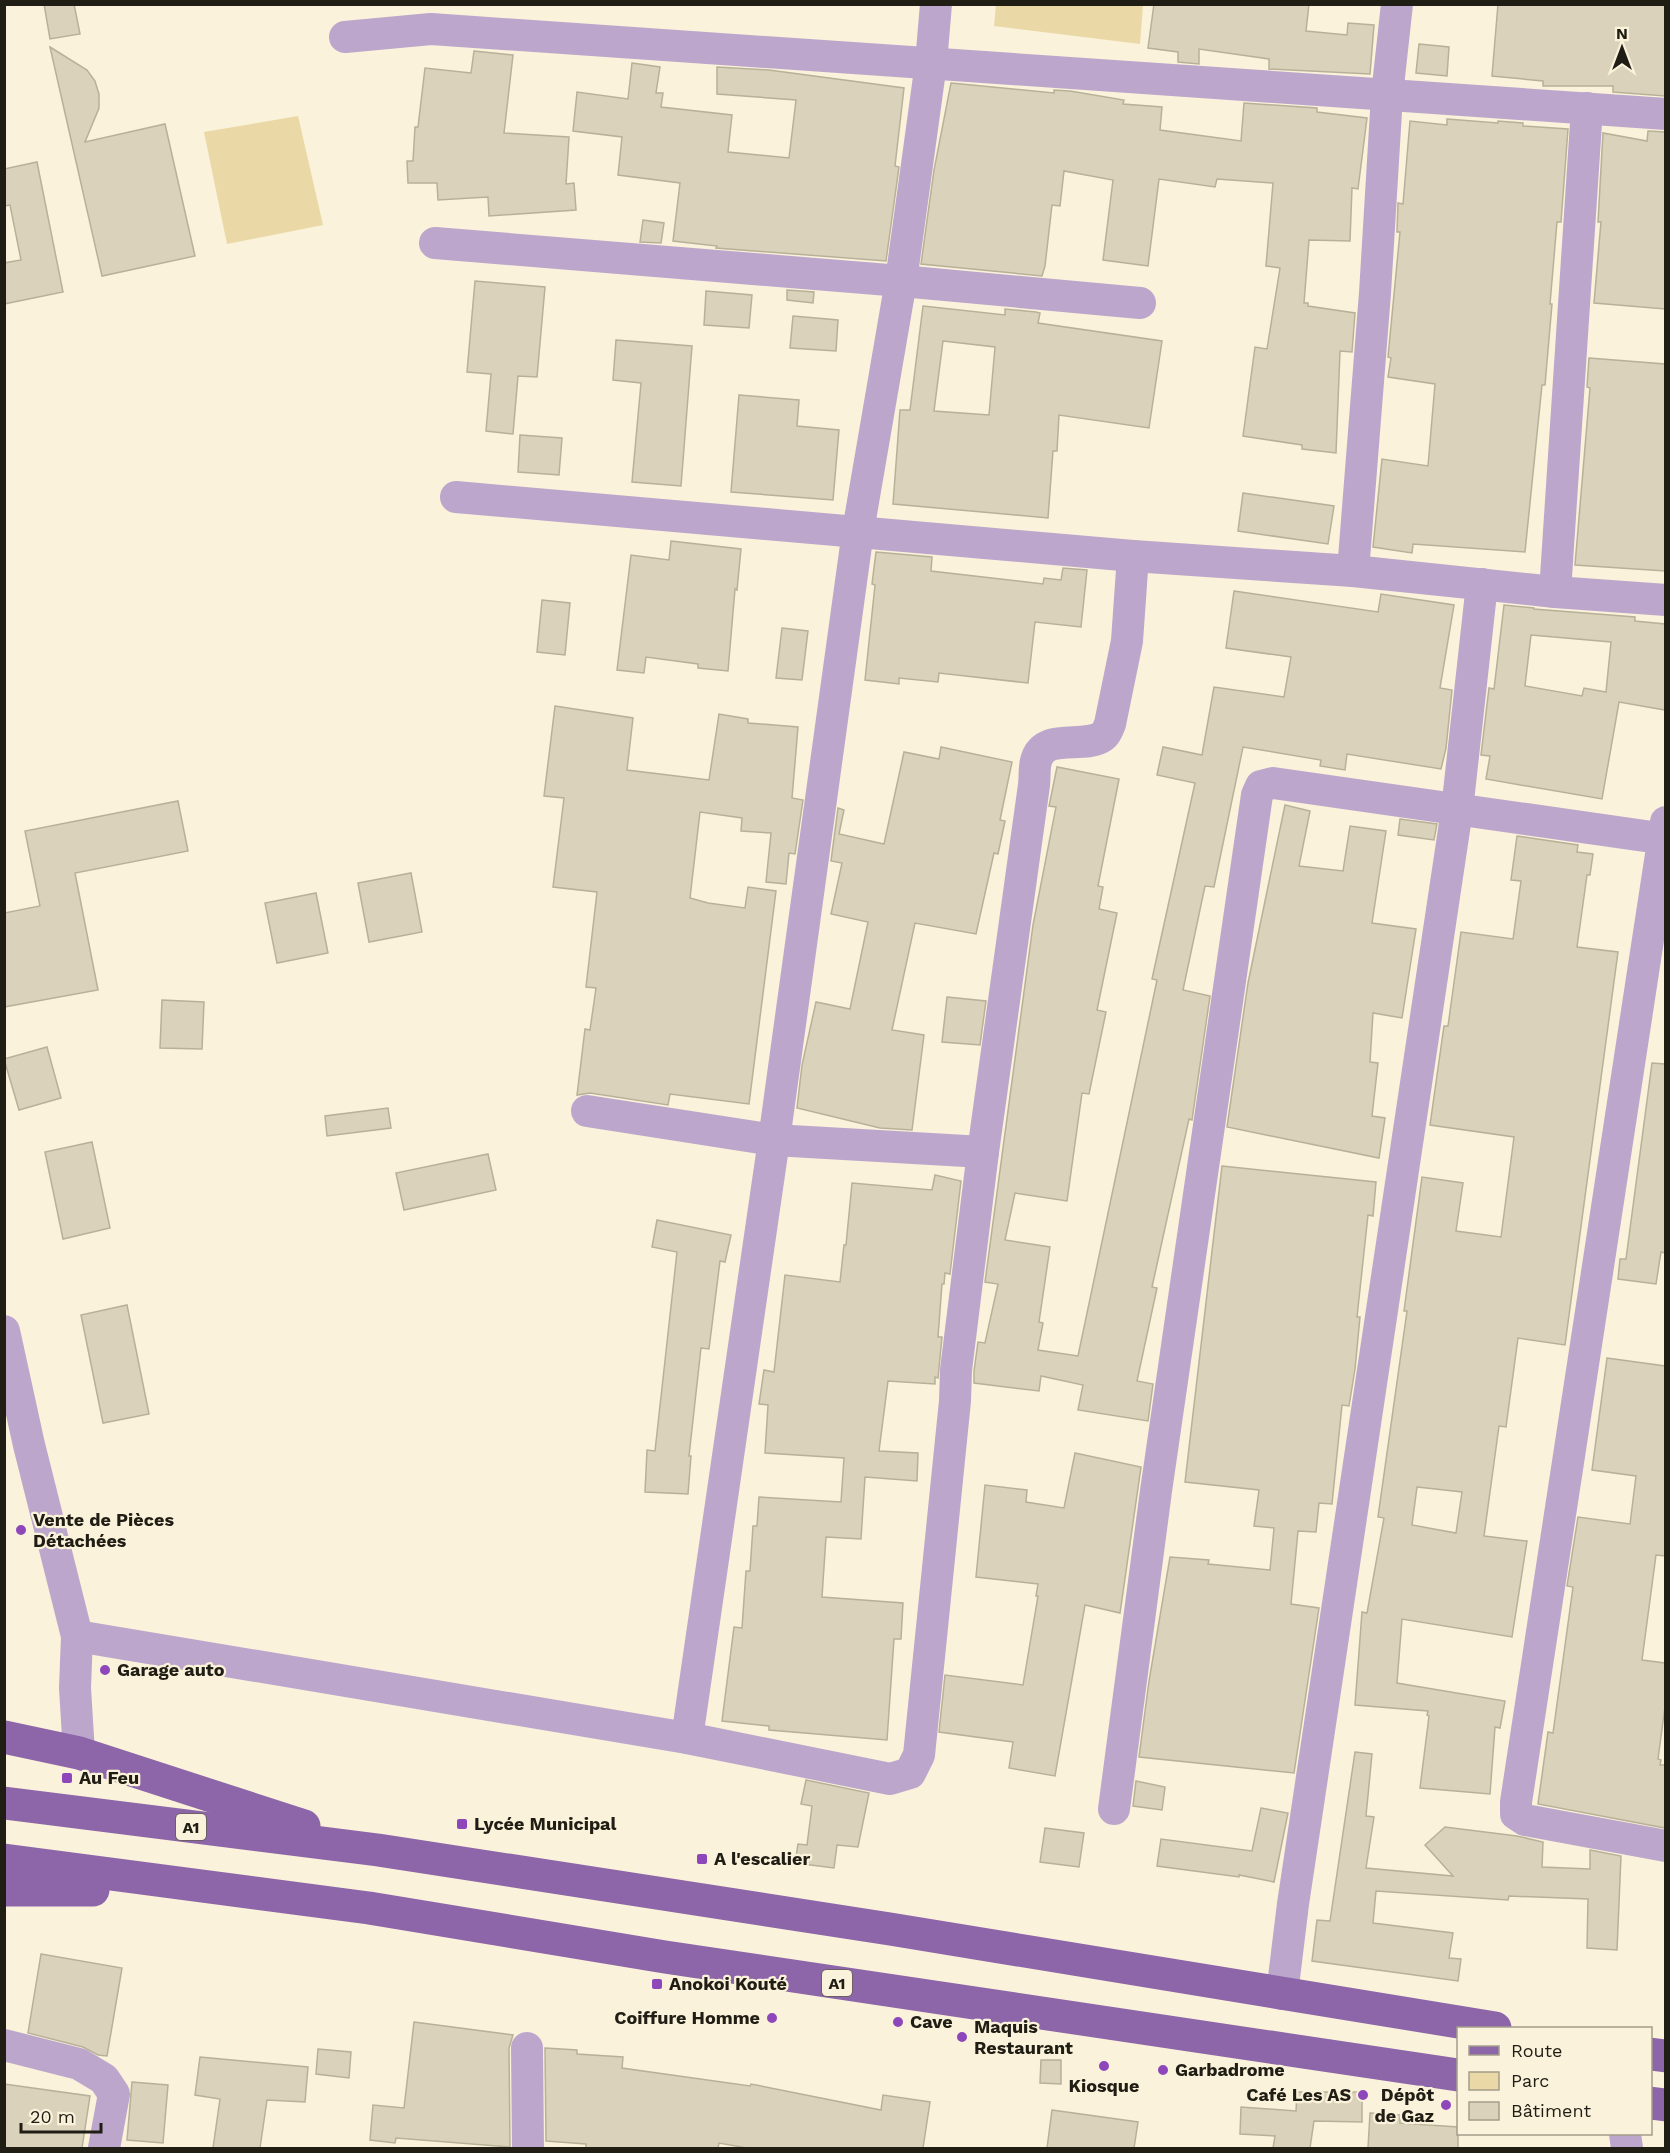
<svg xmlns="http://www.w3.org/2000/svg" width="1670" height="2153" font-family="'Work Sans',sans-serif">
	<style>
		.green { fill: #ead9a7 }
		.building { fill: #dad2ba; stroke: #b8b199; stroke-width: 1.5; fill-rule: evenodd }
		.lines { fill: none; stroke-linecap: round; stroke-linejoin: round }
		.minor { stroke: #bca6cc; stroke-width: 32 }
		.primary { stroke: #8d65a9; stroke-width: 33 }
		.poi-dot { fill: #8e47ba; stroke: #faf2da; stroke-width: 2 }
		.labels { text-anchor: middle; stroke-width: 4.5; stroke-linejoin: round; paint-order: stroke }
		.shield { fill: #faf2da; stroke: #615d50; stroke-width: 1.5 }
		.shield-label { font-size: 16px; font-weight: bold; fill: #201d15 }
		.poi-label { font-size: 18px; font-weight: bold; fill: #201d15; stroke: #faf2da; text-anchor: start }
	</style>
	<rect width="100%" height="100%" fill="#faf2da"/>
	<!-- green -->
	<g class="green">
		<polygon points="996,5 1143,5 1140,44 994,26"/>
		<polygon points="298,116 323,225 227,244 204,132"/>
	</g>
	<!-- building -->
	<g class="building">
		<polygon points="44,4 74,4 80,34 50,39"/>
		<polygon points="1154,4 1309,4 1306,31 1347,35 1348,23 1374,25 1370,74 1269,69 1269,59 1199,49 1199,64 1178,62 1178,52 1148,48"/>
		<polygon points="1498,4 1665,4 1665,96 1613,92 1613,86 1543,86 1543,81 1492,76"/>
		<polygon points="1419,44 1449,47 1447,76 1416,73"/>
		<polygon points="50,47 87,70 95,81 99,94 99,108 85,142 165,124 195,256 102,276"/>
		<polygon points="474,51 513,55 504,133 569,137 566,184 574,183 576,210 489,216 488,197 438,200 437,183 408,183 407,161 413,161 415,127 418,127 425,68 471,73"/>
		<polygon points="632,63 660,67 656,93 663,93 661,107 732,115 728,152 789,158 796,100 717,94 717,67 769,70 904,88 895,166 899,167 886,261 716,248 717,246 673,241 680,183 618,175 622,137 573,131 577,92 628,99"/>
		<polygon points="951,83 1054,93 1054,90 1070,91 1124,100 1123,104 1162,107 1160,130 1241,141 1244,103 1317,108 1317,112 1367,118 1358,189 1352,188 1350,241 1309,240 1304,303 1308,303 1308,306 1355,313 1352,352 1340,351 1336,453 1302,449 1302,445 1243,436 1255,347 1267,349 1280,268 1266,266 1273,183 1217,179 1215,187 1159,179 1148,266 1103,260 1113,180 1064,171 1060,206 1052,205 1045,266 1042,276 921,264 934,170"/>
		<polygon points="1447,119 1498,123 1498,121 1523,123 1523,126 1568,129 1561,222 1557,222 1550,304 1552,304 1545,385 1542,385 1525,552 1413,544 1412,553 1373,547 1382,459 1428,466 1435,384 1388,377 1391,358 1388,357 1400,232 1397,232 1398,203 1403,204 1410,121 1447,125"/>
		<polygon points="1648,131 1665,132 1665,309 1594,303 1601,222 1598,222 1603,133 1647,141"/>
		<polygon points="37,162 63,292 4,304 4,263 21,260 10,205 4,206 4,169"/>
		<polygon points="643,220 664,223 661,243 640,242"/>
		<polygon points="475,281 545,287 537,377 518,376 513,434 486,431 491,374 467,372"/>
		<polygon points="787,290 814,292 813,303 787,300"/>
		<polygon points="706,291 752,295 749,328 704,325"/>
		<path d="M923,306l82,9v-6l31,3 4,1 -2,10 124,18 -13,87 -90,-13 -2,36h-4l-5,67 -155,-14 7,-94h10zM943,341l52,6 -6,68 -55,-4z"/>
		<polygon points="793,316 838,320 836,351 790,348"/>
		<polygon points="616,340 692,346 681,486 632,482 641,383 613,380"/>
		<polygon points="1589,358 1665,364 1665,571 1575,565 1590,388 1587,387"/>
		<polygon points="739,395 799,400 797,426 839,430 833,500 731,492"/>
		<polygon points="520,435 562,438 559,475 518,472"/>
		<polygon points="1243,493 1334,506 1328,544 1238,531"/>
		<polygon points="671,541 741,549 737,590 735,589 728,671 698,668 698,664 646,657 644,673 617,670 631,555 669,560"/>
		<polygon points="876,552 932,557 931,571 1043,584 1044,578 1061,580 1063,568 1087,570 1081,627 1035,622 1028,683 939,673 938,682 899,678 899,684 865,680 875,585 872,584"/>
		<polygon points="1234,591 1378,612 1381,594 1454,605 1440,688 1452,690 1446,748 1441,769 1347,754 1345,770 1320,766 1321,760 1243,747 1214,887 1205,886 1183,990 1210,996 1192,1120 1189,1119 1152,1287 1157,1288 1137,1381 1153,1384 1148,1421 1078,1410 1083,1385 1041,1376 1039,1391 974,1383 974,1371 978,1342 985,1343 998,1284 985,1282 1033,925 1056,807 1049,806 1057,767 1119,779 1098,886 1103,887 1099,909 1117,913 1097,1010 1106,1012 1089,1094 1082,1093 1067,1201 1015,1193 1005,1240 1050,1247 1039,1322 1043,1323 1038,1350 1078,1356 1157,980 1152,979 1195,783 1157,775 1163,747 1202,755 1214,687 1284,697 1291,657 1226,648"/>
		<polygon points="542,600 570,603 565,655 537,652"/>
		<path d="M1504,605l30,3v1l101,8v4l30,3v86l-46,-8 -17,97 -116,-20 4,-23 -9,-1 8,-67 5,1zM1531,635l80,7 -5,50 -22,-4 -2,8 -57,-10z"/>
		<polygon points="782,628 808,631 802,680 776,678"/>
		<polygon points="555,706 633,718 627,770 709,780 719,714 748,719 748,723 798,727 792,798 803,800 795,854 789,853 786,884 766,882 771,833 741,831 742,818 700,812 690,898 708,903 745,908 748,887 776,891 749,1104 670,1094 668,1105 590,1093 577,1095 585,1029 590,1030 596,988 586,987 597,892 553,887 564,798 544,796"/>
		<polygon points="941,747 1012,762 1000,820 1005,821 998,854 994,853 976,934 915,923 892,1030 924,1035 912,1130 880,1128 797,1108 802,1065 816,1002 850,1009 868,922 831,914 842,863 831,861 838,808 844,810 839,834 884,844 904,752 939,759"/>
		<polygon points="178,801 188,851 75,873 98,990 4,1007 4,913 40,906 25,831"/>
		<polygon points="1285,805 1310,811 1299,866 1343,871 1350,826 1386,831 1372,923 1416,929 1402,1018 1373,1013 1370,1062 1378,1063 1372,1116 1385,1118 1379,1158 1227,1127 1248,983"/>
		<polygon points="1400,819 1437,824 1434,840 1398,835"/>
		<path d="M1517,836l61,9 -1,7 16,2 -3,21h-3l-10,72 41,5 -53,393 -47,-7 -12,89 -7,-1 -15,110 43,5 -15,96 -110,-18 -5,64 108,18 -5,27 -5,-1 -5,67 -70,-6 9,-72 -2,-1 1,-4 -73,-6 7,-93 5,1 17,-95 -6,-1 29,-206h-3l18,-134 41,6 -7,48 45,6 13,-100 -84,-12 14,-99h4l13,-94 52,7 8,-58 -10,-1zM1417,1487l45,5 -6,41 -44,-8z"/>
		<polygon points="411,873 422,932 369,942 358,883"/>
		<polygon points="316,893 328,953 277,963 265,903"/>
		<polygon points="947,997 986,1001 980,1045 942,1042"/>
		<polygon points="162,1000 204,1002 202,1049 160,1048"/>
		<polygon points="47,1047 61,1098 19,1110 4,1059"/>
		<polygon points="1652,1063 1665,1064 1665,1253 1661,1252 1656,1284 1618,1279 1620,1259 1626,1259"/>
		<polygon points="388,1108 391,1128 327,1136 325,1116"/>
		<polygon points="92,1142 110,1228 63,1239 45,1152"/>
		<polygon points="488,1154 496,1190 404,1210 396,1173"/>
		<polygon points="1222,1166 1376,1182 1373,1216 1368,1215 1357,1317 1360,1317 1355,1369 1349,1406 1342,1405 1332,1504 1319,1503 1316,1532 1298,1531 1291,1604 1319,1608 1294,1773 1139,1757 1149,1681 1170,1557 1209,1560 1208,1564 1270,1570 1274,1528 1254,1526 1259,1490 1185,1482"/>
		<polygon points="935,1175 961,1181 950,1274 945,1273 944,1284 942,1284 938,1337 942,1337 938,1378 935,1377 935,1384 888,1381 879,1451 918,1453 917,1481 865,1477 861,1539 826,1537 822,1597 903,1603 901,1639 894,1639 887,1740 769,1730 769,1726 722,1721 734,1627 742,1628 746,1571 750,1571 753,1526 757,1526 759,1497 841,1502 844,1458 765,1453 768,1405 759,1404 764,1370 774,1372 785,1275 840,1282 844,1245 846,1245 852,1183 932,1190"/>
		<polygon points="657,1220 731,1235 725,1262 720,1261 709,1349 701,1348 689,1456 691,1456 688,1494 645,1492 647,1450 655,1451 677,1252 652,1247"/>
		<polygon points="127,1305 149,1414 103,1423 81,1315"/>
		<polygon points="1607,1358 1665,1366 1665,1556 1656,1555 1642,1660 1665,1663 1665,1707 1658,1759 1661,1760 1660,1765 1665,1765 1665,1828 1538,1804 1548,1732 1553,1733 1573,1587 1567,1586 1578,1517 1630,1524 1636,1476 1592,1470"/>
		<polygon points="1075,1453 1141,1467 1120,1613 1085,1605 1055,1776 1009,1768 1013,1742 939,1732 945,1675 1023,1685 1038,1596 1036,1596 1038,1584 976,1577 985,1485 1027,1490 1026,1502 1064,1508"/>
		<polygon points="1355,1752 1372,1754 1366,1816 1374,1817 1366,1868 1453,1876 1425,1845 1445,1827 1517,1836 1543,1842 1542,1867 1590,1869 1590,1850 1621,1856 1617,1950 1587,1948 1588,1899 1509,1896 1508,1900 1376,1891 1373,1923 1453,1933 1449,1958 1461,1959 1458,1981 1312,1961 1317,1920 1330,1921"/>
		<polygon points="806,1780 869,1793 858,1847 837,1845 834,1868 795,1863 798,1844 807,1845 812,1806 801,1804"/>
		<polygon points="1136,1781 1165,1787 1162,1810 1133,1806"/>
		<polygon points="1261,1808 1288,1813 1274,1882 1239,1875 1239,1877 1157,1866 1161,1839 1252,1851"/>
		<polygon points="1045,1828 1084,1833 1079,1867 1040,1862"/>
		<polygon points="41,1954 122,1968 107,2056 98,2055 83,2047 28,2033"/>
		<polygon points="414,2022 513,2035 509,2048 510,2147 396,2138 395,2143 370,2140 373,2105 404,2108"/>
		<polygon points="545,2048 577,2050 577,2054 623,2057 622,2068 750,2086 751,2084 881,2110 883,2095 930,2102 923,2148 747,2148 719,2143 718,2148 586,2148 586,2144 546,2141"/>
		<polygon points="318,2049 351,2052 349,2078 316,2074"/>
		<polygon points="200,2057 308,2067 305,2102 267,2100 260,2148 213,2148 220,2099 195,2095"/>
		<polygon points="1041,2060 1061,2060 1061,2084 1040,2083"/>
		<polygon points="132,2082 168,2085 163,2143 127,2140"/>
		<polygon points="4,2084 90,2096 82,2148 4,2148"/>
		<polygon points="1297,2092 1362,2092 1362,2122 1314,2121 1310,2148 1273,2148 1275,2136 1240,2134 1241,2107 1296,2111"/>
		<polygon points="1052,2110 1138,2122 1134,2148 1047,2148"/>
		<polygon points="1370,2113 1400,2115 1400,2123 1458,2127 1458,2148 1368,2148"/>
	</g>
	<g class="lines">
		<!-- minor -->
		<g class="minor">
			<polyline points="345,37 431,29 1666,114"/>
			<polyline points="435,243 901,281 1140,303"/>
			<polyline points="456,497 1133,556 1353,571 1555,592 1666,600"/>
			<polyline points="1353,571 1375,293 1387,95 1397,4"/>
			<polyline points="1555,592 1587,108"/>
			<polyline points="1666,822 1516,1802 1516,1814 1525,1820 1666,1846"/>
			<polyline points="587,1111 774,1140 983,1152"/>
			<polyline points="4,1331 29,1445 77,1636 75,1688 79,1753"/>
			<path d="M77,1636l610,102 203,41 20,-6 9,-18 36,-354 1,-31 27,-218 51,-367c1,-8 0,-17 2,-24 8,-30 48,-11 67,-25 4,-3 5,-8 7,-12l17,-83 6,-85"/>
			<polyline points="687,1738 774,1140 858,531 901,281 931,63 936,4"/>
			<polyline points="1114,1809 1156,1491 1257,795 1261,786 1273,783 1666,839"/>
			<polyline points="1282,1994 1293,1904 1457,810 1482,584"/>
			<polyline points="4,2045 79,2064 104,2079 114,2094 104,2148"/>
			<polyline points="527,2048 528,2148"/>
			<polyline points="1625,2134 1627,2148"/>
		</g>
		<!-- primary -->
		<g class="primary">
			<polyline points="4,1737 79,1753 304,1826"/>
			<polyline points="4,1803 378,1850 890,1929 1495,2028"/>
			<polyline points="4,1860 369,1908 665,1957 1458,2075"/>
			<polyline points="4,1890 93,1890"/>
			<polyline points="1650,2054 1666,2056"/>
			<polyline points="1650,2103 1666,2105"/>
		</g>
	</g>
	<!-- markers -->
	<g class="poi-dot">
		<circle cx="21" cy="1530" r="6"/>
		<circle cx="105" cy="1670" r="6"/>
		<rect x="61" y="1772" width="12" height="12" rx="3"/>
		<rect x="456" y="1818" width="12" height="12" rx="3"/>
		<rect x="696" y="1853" width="12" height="12" rx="3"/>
		<rect x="651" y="1978" width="12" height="12" rx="3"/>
		<circle cx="772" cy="2018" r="6"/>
		<circle cx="898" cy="2022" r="6"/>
		<circle cx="962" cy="2037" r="6"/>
		<circle cx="1104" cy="2066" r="6"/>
		<circle cx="1163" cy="2070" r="6"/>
		<circle cx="1363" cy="2095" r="6"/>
		<circle cx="1446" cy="2105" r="6"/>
	</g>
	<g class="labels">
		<!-- shield labels -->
		<g class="shield">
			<rect x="176" y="1814" width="30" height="26" rx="4.5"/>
			<rect x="822" y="1970" width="30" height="26" rx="4.5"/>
		</g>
		<g class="shield-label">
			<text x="191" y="1833">A1</text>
			<text x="837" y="1989">A1</text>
		</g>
		<!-- poi labels -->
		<g class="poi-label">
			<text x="33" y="1526">Vente de Pièces<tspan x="33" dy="21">Détachées</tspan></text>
			<text x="117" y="1676">Garage auto</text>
			<text x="79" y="1784">Au Feu</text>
			<text x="474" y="1830">Lycée Municipal</text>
			<text x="714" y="1865">A l'escalier</text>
			<text x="669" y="1990">Anokoi Kouté</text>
			<text x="760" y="2024" text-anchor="end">Coiffure Homme</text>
			<text x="910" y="2028">Cave</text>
			<text x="974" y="2033">Maquis<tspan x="974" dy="21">Restaurant</tspan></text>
			<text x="1175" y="2076">Garbadrome</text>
			<text x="1104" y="2092" text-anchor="middle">Kiosque</text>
			<text x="1351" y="2101" text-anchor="end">Café Les AS</text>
			<text x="1434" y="2101" text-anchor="end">Dépôt<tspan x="1434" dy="21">de Gaz</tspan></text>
		</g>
	</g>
	<!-- border -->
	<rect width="1670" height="2153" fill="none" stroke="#201d15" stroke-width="12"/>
	<!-- legend -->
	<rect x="1457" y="2027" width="195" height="108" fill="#faf2da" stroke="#a39d8b" stroke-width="1.5"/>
	<rect x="1469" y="2046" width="30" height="9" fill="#8d65a9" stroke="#a39d8b" stroke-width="1.5"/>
	<text x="1511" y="2057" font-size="18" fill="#201d15">Route</text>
	<rect x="1469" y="2072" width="30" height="18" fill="#ead9a7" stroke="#a39d8b" stroke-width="1.5"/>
	<text x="1511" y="2087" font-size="18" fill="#201d15">Parc</text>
	<rect x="1469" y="2102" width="30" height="18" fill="#dad2ba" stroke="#a39d8b" stroke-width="1.5"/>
	<text x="1511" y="2117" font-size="18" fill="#201d15">Bâtiment</text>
	<!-- north arrow -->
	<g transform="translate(1622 48)" stroke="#faf2da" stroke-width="4.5" paint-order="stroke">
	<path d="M0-4.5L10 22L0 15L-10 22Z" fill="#201d15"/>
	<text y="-9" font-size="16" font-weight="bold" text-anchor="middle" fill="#201d15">N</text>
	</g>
	<!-- scale -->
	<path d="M21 2123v9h80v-9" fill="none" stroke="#201d15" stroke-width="3"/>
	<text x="30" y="2123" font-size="18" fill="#201d15" stroke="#faf2da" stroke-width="4.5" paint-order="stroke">20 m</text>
</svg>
